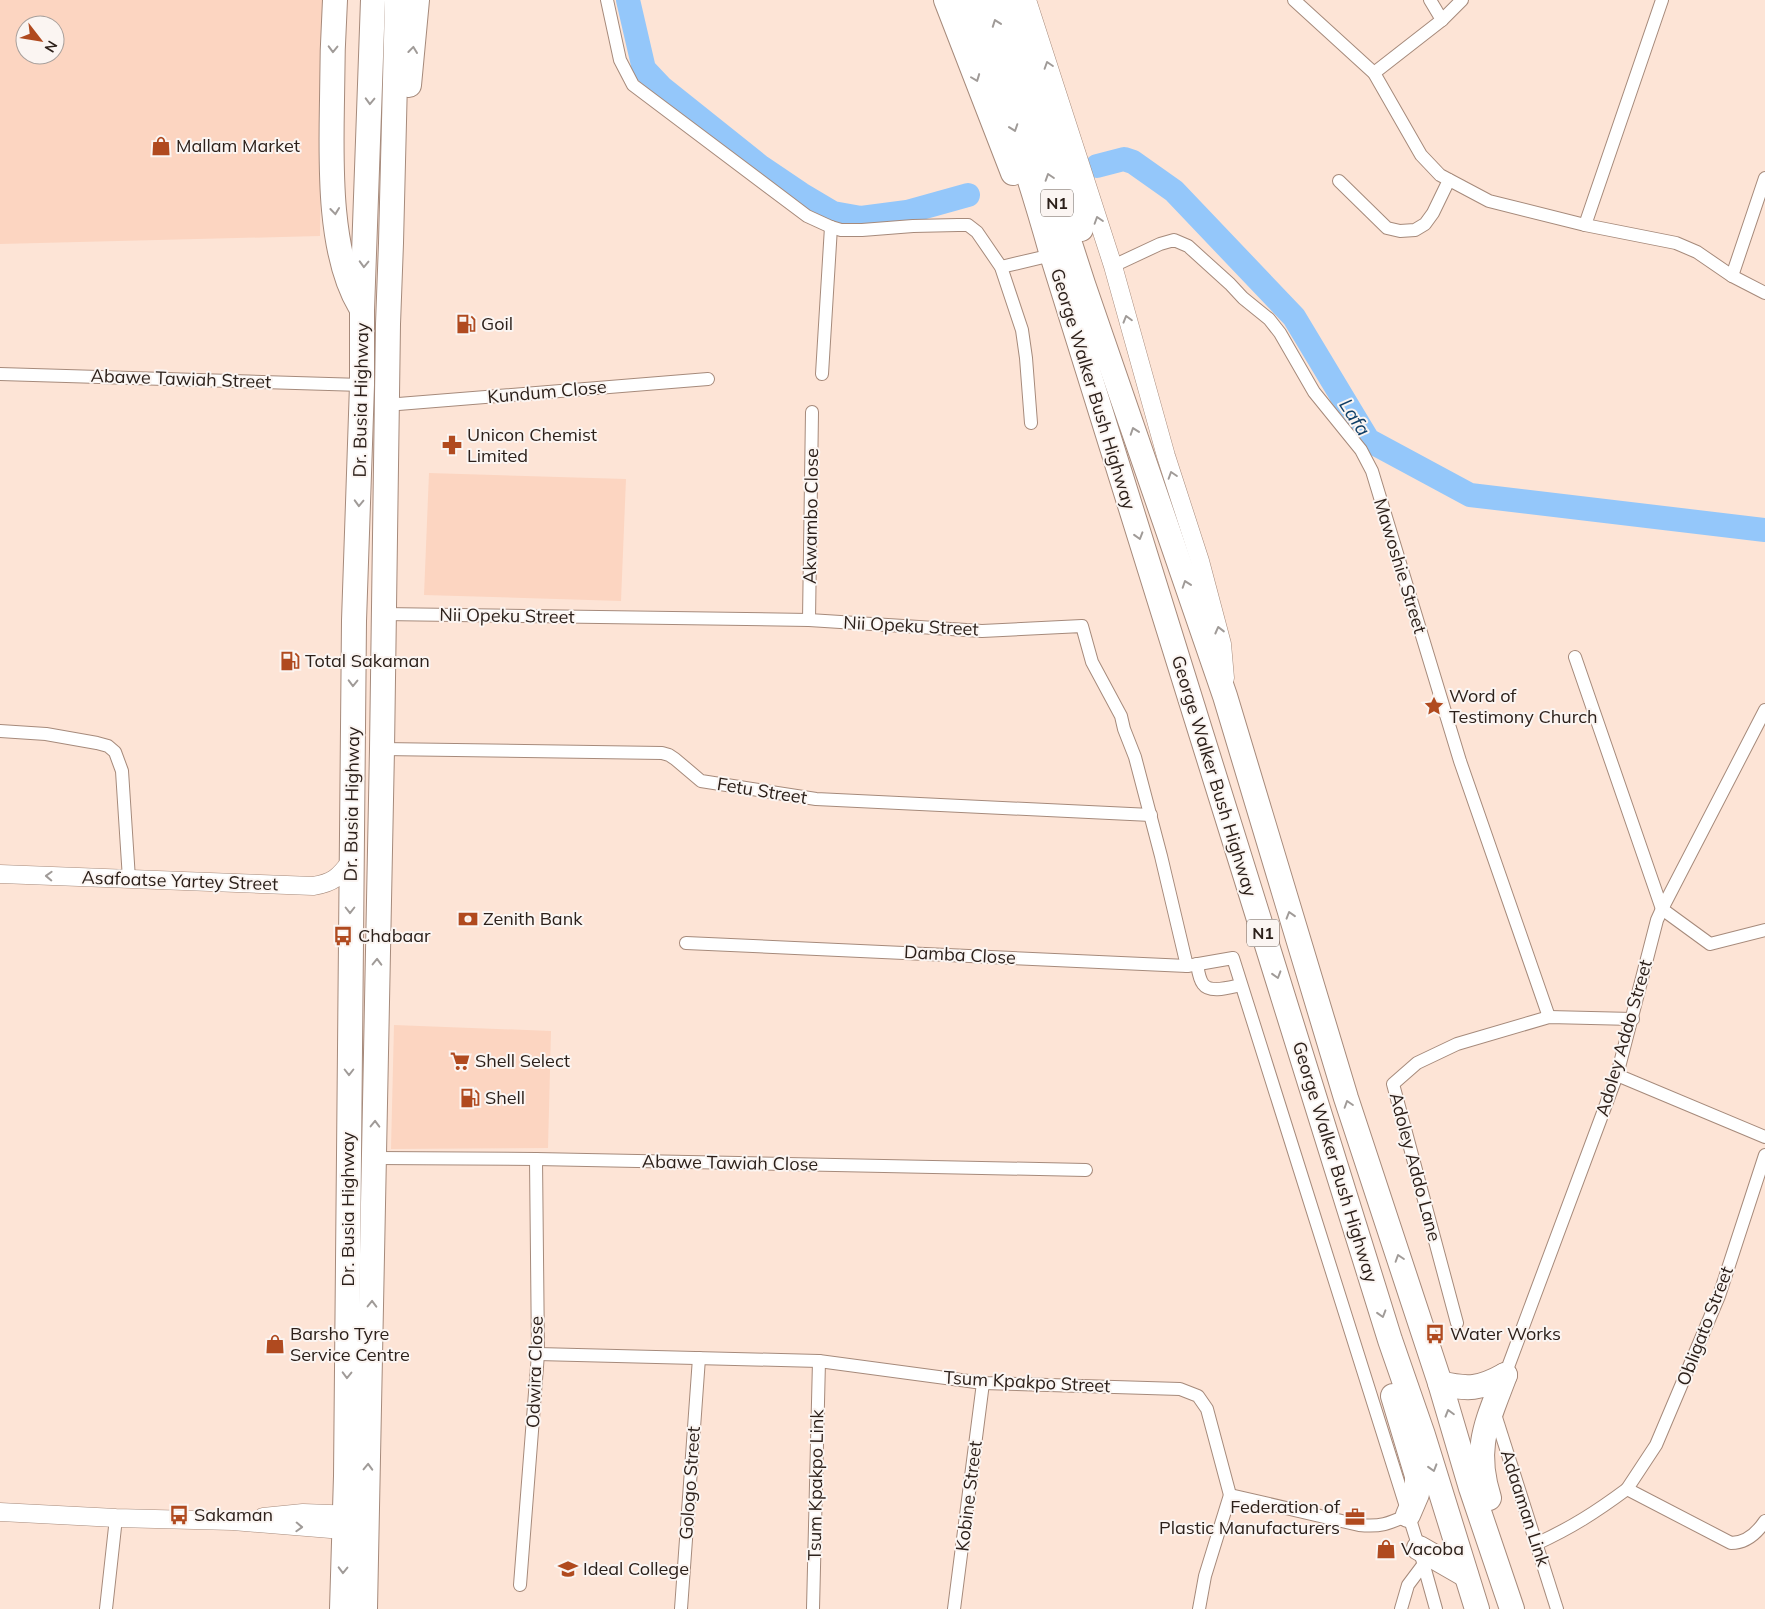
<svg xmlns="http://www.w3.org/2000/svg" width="1765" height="1609" font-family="Mulish,sans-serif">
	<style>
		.built { fill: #fcd5c1; fill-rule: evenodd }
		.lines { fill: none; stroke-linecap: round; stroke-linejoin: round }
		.river { stroke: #94c7fa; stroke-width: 24 }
		.street-casing { stroke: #a68a7b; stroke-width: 14 }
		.secondary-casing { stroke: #a68a7b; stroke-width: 19 }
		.highway-casing { stroke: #a68a7b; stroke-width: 26 }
		.street { stroke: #fff; stroke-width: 12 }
		.secondary { stroke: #fff; stroke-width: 18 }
		.highway { stroke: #fff; stroke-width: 24 }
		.oneway { stroke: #a09b98 }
		.labels { text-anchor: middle; stroke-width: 4; stroke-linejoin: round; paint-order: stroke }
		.shield { fill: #fbf5f2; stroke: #6a605b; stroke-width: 1 }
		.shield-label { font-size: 16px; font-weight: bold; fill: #2c201a }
		.poi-label { font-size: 18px; fill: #2c201a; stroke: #fbf5f2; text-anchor: start }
		.street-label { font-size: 18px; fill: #2c201a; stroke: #fbf5f2 }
		.water-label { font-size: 19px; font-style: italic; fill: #0f3e66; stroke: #fbf5f2 }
	</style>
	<rect width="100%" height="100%" fill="#fde4d6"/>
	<!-- built -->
	<g class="built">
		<path d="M0,0h323l-3,236 -320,8zM25,25h30v30h-30z"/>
		<polygon points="429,473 626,479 621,601 424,595"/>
		<polygon points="394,1025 551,1031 548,1148 391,1149"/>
	</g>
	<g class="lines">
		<!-- river -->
		<g class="river">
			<polyline points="628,0 644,69 661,87 761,167 801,194 833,213 861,218 907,212 968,195"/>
			<polyline points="1097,166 1124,159 1133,162 1174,191 1294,317 1368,440 1470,495 1765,530"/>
		</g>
		<defs>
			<g id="street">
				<polyline points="607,0 620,60 633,85 807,216 831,227 841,230 862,230 913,226 958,225 968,225 977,232 1001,267 1022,330 1026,358 1031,423"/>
				<polyline points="1294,0 1374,73 1421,155 1440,175 1489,201 1585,225 1676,243 1697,252 1732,276 1765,293"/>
				<polyline points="1430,0 1442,20"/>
				<polyline points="1374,73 1442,20 1462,0"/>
				<polyline points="1339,181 1387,228 1400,231 1415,230 1425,224 1433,213 1449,180"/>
				<polyline points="1585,225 1662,0"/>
				<polyline points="1113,266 1160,244 1174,240 1188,246 1230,284 1243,298 1269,319 1280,333 1314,392 1361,450 1372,471 1460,761 1549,1017"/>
				<polyline points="1001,267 1052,255"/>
				<polyline points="1732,276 1765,178"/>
				<polyline points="0,374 362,385"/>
				<polyline points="822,374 831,227"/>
				<polyline points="386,405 708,379"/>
				<polyline points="383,614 809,620 982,631 1082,626 1092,662 1121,716 1124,729 1135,757 1161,856 1187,966"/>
				<polyline points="809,620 812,412"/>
				<polyline points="1575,657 1662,909 1710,944 1765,930"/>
				<polyline points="0,731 46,734 97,743 108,746 115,752 122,771 129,879"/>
				<polyline points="382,749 662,753 669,755 675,759 701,781 816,799 1151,815"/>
				<polyline points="686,943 1187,966 1233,958 1419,1548 1436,1609"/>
				<path d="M1197,964c1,6 2,15 6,20 7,10 28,3 38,1"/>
				<polyline points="1617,1075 1765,1137"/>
				<polyline points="375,1158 536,1159 1086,1170"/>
				<polyline points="1457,1323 1393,1084 1417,1063 1457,1044 1549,1017 1633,1019"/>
				<polyline points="538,1354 819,1361 983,1383 1180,1389 1198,1396 1207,1409 1230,1495"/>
				<polyline points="1505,1375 1617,1075 1657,920 1662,909 1765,710"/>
				<polyline points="1494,1411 1557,1609"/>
				<polyline points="1627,1489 1656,1445 1719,1296 1765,1155"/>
				<path d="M1230,1495l129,30c22,2 29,-1 49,-10"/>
				<path d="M1536,1544c35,-16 60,-32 91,-55l104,54c15,0 26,-10 34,-22"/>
				<polyline points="520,1585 538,1354 536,1159"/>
				<polyline points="106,1609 116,1518"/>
				<polyline points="681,1609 699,1358"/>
				<polyline points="813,1609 819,1361"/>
				<polyline points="954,1609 983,1383"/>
				<polyline points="1199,1609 1205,1576 1230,1495"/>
				<polyline points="1401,1609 1408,1585 1423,1565"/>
			</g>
			<g id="secondary">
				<polyline points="1027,0 1113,266 1166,456 1200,561 1222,644 1225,678"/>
				<path d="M0,874l313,12c20,-3 26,-9 38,-25"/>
				<polyline points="0,1512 116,1518 233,1521 355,1531"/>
				<polyline points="263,1517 303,1513 356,1515"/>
			</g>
			<g id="highway">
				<path d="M335,0c-2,33 -3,66 -3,100 -1,60 -4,153 28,206"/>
				<polyline points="946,0 1013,173"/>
				<path d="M968,0c31,84 60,169 84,255l338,1085 33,95 54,174"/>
				<polyline points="988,0 1023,98 1083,284 1225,696 1346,1098 1440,1383 1471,1488 1512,1609"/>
				<polyline points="1009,0 1059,143 1081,229"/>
				<polyline points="409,85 417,0"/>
				<path d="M1440,1383c28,7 40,6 65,-8"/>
				<polyline points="1393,1396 1417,1476 1417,1494 1408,1515"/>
				<path d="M1489,1498c-16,-51 -2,-75 16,-123"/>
				<polyline points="1419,1548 1466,1575"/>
				<polyline points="342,1609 346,1476 354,621 362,385 362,310 373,0"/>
				<polyline points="365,1609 382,749 388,324 391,243 397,0"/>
			</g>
		</defs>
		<!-- street casing -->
		<use href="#street" class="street-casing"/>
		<!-- secondary casing -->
		<use href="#secondary" class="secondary-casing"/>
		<!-- highway casing -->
		<use href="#highway" class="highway-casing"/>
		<!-- street -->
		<use href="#street" class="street"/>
		<!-- secondary -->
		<use href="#secondary" class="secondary"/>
		<!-- highway -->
		<use href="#highway" class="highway"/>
	</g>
	<!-- one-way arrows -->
	<defs><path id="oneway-chevron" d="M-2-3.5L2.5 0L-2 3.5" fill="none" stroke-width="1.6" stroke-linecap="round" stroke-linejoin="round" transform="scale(1.25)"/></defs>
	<g class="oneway">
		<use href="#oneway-chevron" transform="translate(996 23) rotate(-110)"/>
		<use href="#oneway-chevron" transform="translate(333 49) rotate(91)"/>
		<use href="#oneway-chevron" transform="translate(413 50) rotate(-83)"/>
		<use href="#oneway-chevron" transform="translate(1048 65) rotate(-108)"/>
		<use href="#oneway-chevron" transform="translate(976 78) rotate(69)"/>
		<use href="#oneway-chevron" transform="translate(370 101) rotate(92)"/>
		<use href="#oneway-chevron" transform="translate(1014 128) rotate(71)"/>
		<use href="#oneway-chevron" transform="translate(1049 177) rotate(-108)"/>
		<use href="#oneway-chevron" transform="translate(335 211) rotate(84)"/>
		<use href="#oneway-chevron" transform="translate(1098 220) rotate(-108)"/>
		<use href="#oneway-chevron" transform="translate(364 264) rotate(92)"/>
		<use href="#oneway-chevron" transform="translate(1127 319) rotate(-106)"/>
		<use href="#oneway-chevron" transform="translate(1134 431) rotate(-109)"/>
		<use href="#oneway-chevron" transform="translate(1172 475) rotate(-108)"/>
		<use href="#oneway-chevron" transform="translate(359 503) rotate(92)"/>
		<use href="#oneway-chevron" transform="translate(1139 536) rotate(73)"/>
		<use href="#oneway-chevron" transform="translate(1186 584) rotate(-109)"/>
		<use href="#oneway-chevron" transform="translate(1219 630) rotate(-104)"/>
		<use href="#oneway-chevron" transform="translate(353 683) rotate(91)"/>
		<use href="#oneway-chevron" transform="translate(49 876) rotate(-178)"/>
		<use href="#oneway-chevron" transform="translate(350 910) rotate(90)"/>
		<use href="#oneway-chevron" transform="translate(1290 915) rotate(-107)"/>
		<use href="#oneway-chevron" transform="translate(377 962) rotate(-89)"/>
		<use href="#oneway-chevron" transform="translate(1277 975) rotate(73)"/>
		<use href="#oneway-chevron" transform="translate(349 1072) rotate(90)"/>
		<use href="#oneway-chevron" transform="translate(1348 1104) rotate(-108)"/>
		<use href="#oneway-chevron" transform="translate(375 1124) rotate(-89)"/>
		<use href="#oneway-chevron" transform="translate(1399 1258) rotate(-108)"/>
		<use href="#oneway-chevron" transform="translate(372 1304) rotate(-89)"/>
		<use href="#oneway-chevron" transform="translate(1382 1314) rotate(73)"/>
		<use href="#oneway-chevron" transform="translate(347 1375) rotate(91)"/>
		<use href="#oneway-chevron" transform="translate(1449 1413) rotate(-106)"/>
		<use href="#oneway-chevron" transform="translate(368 1467) rotate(-88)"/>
		<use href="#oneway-chevron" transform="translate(1433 1468) rotate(73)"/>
		<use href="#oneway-chevron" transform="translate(299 1527) rotate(2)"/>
		<use href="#oneway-chevron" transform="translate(343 1570) rotate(91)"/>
	</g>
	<!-- icons -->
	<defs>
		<symbol id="shop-bare" viewBox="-9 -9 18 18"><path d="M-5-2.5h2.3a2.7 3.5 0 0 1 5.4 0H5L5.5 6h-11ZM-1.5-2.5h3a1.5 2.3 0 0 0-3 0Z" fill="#b04a1f" stroke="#fbf5f2" stroke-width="2.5" paint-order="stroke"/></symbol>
		<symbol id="fuel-bare" viewBox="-9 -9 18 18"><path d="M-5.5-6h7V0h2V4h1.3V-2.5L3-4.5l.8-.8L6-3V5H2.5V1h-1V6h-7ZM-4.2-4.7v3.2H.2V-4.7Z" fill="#b04a1f" stroke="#fbf5f2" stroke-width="2.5" paint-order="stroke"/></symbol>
		<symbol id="pharmacy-bare" viewBox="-9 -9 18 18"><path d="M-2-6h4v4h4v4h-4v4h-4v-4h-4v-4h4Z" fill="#b04a1f" stroke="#fbf5f2" stroke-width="2.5" paint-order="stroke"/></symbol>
		<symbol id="sight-bare" viewBox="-9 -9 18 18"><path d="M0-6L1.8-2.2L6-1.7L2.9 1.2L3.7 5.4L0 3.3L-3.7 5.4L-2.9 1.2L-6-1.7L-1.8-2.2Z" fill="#b04a1f" stroke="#fbf5f2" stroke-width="2.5" paint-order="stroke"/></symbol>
		<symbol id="bank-bare" viewBox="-9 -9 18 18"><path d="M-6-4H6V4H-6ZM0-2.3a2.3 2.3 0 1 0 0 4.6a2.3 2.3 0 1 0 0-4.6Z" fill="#b04a1f" stroke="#fbf5f2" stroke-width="2.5" paint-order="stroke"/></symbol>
		<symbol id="bus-bare" viewBox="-9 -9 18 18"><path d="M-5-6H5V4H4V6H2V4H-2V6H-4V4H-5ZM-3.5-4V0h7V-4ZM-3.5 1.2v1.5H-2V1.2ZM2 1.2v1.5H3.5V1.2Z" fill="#b04a1f" stroke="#fbf5f2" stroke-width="2.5" paint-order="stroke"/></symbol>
		<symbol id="supermarket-bare" viewBox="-9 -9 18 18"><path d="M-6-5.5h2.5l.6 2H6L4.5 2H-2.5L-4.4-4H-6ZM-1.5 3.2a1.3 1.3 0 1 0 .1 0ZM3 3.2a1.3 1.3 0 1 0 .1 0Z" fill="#b04a1f" stroke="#fbf5f2" stroke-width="2.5" paint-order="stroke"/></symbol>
		<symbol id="office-bare" viewBox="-9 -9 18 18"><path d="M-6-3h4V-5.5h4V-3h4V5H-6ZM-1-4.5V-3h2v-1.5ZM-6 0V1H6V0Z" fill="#b04a1f" stroke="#fbf5f2" stroke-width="2.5" paint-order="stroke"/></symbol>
		<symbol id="school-bare" viewBox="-9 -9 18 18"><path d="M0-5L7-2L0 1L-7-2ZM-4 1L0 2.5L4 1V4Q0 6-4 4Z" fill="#b04a1f" stroke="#fbf5f2" stroke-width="2.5" paint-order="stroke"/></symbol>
	</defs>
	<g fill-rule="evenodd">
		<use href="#shop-bare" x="147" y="132" width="28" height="28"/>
		<use href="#fuel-bare" x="452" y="310" width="28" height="28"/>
		<use href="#pharmacy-bare" x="438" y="431" width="28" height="28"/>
		<use href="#fuel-bare" x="276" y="647" width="28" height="28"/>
		<use href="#sight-bare" x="1420" y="692" width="28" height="28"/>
		<use href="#bank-bare" x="454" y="905" width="28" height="28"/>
		<use href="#bus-bare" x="329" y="922" width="28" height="28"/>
		<use href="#supermarket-bare" x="446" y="1047" width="28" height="28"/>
		<use href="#fuel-bare" x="456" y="1084" width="28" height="28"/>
		<use href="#bus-bare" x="1421" y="1320" width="28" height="28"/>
		<use href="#shop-bare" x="261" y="1330" width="28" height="28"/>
		<use href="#bus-bare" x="165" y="1501" width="28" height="28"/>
		<use href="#office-bare" x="1341" y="1503" width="28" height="28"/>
		<use href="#shop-bare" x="1372" y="1535" width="28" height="28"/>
		<use href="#school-bare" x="554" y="1555" width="28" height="28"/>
	</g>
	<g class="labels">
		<!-- shield labels -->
		<g class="shield">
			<rect x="1041" y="189.5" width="32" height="27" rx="4"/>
			<rect x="1247" y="919.5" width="32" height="27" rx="4"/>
		</g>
		<g class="shield-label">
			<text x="1057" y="209">N1</text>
			<text x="1263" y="939">N1</text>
		</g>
		<!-- poi labels -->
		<g class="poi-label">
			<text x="176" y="152">Mallam Market</text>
			<text x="481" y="330">Goil</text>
			<text x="467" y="441">Unicon Chemist<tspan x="467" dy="21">Limited</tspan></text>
			<text x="305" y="667">Total Sakaman</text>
			<text x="1449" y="702">Word of<tspan x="1449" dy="21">Testimony Church</tspan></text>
			<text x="483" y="925">Zenith Bank</text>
			<text x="358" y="942">Chabaar</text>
			<text x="475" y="1067">Shell Select</text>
			<text x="485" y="1104">Shell</text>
			<text x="290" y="1340">Barsho Tyre<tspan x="290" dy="21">Service Centre</tspan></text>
			<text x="1450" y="1340">Water Works</text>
			<text x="1340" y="1513" text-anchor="end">Federation of<tspan x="1340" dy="21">Plastic Manufacturers</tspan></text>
			<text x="194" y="1521">Sakaman</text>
			<text x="1401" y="1555">Vacoba</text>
			<text x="583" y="1575">Ideal College</text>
		</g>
		<!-- street labels -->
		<g class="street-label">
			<text transform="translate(181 379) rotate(2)" y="6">Abawe Tawiah Street</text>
			<text transform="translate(1093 389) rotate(73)" y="6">George Walker Bush Highway</text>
			<text transform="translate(547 392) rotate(-5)" y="6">Kundum Close</text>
			<text transform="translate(361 400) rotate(-89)" y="6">Dr. Busia Highway</text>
			<text transform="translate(811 516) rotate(-89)" y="6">Akwambo Close</text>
			<text transform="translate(1400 566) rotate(73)" y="6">Mawoshie Street</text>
			<text transform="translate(507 616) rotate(1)" y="6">Nii Opeku Street</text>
			<text transform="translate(911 626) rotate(3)" y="6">Nii Opeku Street</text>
			<text transform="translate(1214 776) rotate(73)" y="6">George Walker Bush Highway</text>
			<text transform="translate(762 791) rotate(9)" y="6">Fetu Street</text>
			<text transform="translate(352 804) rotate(-89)" y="6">Dr. Busia Highway</text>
			<text transform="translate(180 881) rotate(2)" y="6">Asafoatse Yartey Street</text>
			<text transform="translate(960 955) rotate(3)" y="6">Damba Close</text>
			<text transform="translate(1624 1038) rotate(-74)" y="6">Adoley Addo Street</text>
			<text transform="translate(1335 1162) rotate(73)" y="6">George Walker Bush Highway</text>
			<text transform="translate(730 1163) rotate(1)" y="6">Abawe Tawiah Close</text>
			<text transform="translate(1415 1167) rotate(75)" y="6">Adoley Addo Lane</text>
			<text transform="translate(348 1209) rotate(-90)" y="6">Dr. Busia Highway</text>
			<text transform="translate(1705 1326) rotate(-69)" y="6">Obligato Street</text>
			<text transform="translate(535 1372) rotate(-88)" y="6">Odwira Close</text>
			<text transform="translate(1027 1382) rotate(3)" y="6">Tsum Kpakpo Street</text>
			<text transform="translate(690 1483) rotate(-86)" y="6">Gologo Street</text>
			<text transform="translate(816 1485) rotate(-89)" y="6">Tsum Kpakpo Link</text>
			<text transform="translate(969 1496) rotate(-83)" y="6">Kobine Street</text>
			<text transform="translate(1525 1508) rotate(72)" y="6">Adaaman Link</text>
		</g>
		<!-- water labels -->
		<g class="water-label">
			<text transform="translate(1355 417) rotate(57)" y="7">Lafa</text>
		</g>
	</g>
	<!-- north arrow -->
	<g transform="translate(40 40) rotate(121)"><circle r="24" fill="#fbf5f2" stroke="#a8a09c"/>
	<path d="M0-4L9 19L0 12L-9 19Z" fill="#b04a1f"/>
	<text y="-8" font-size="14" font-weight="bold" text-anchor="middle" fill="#2c201a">N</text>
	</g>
</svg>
